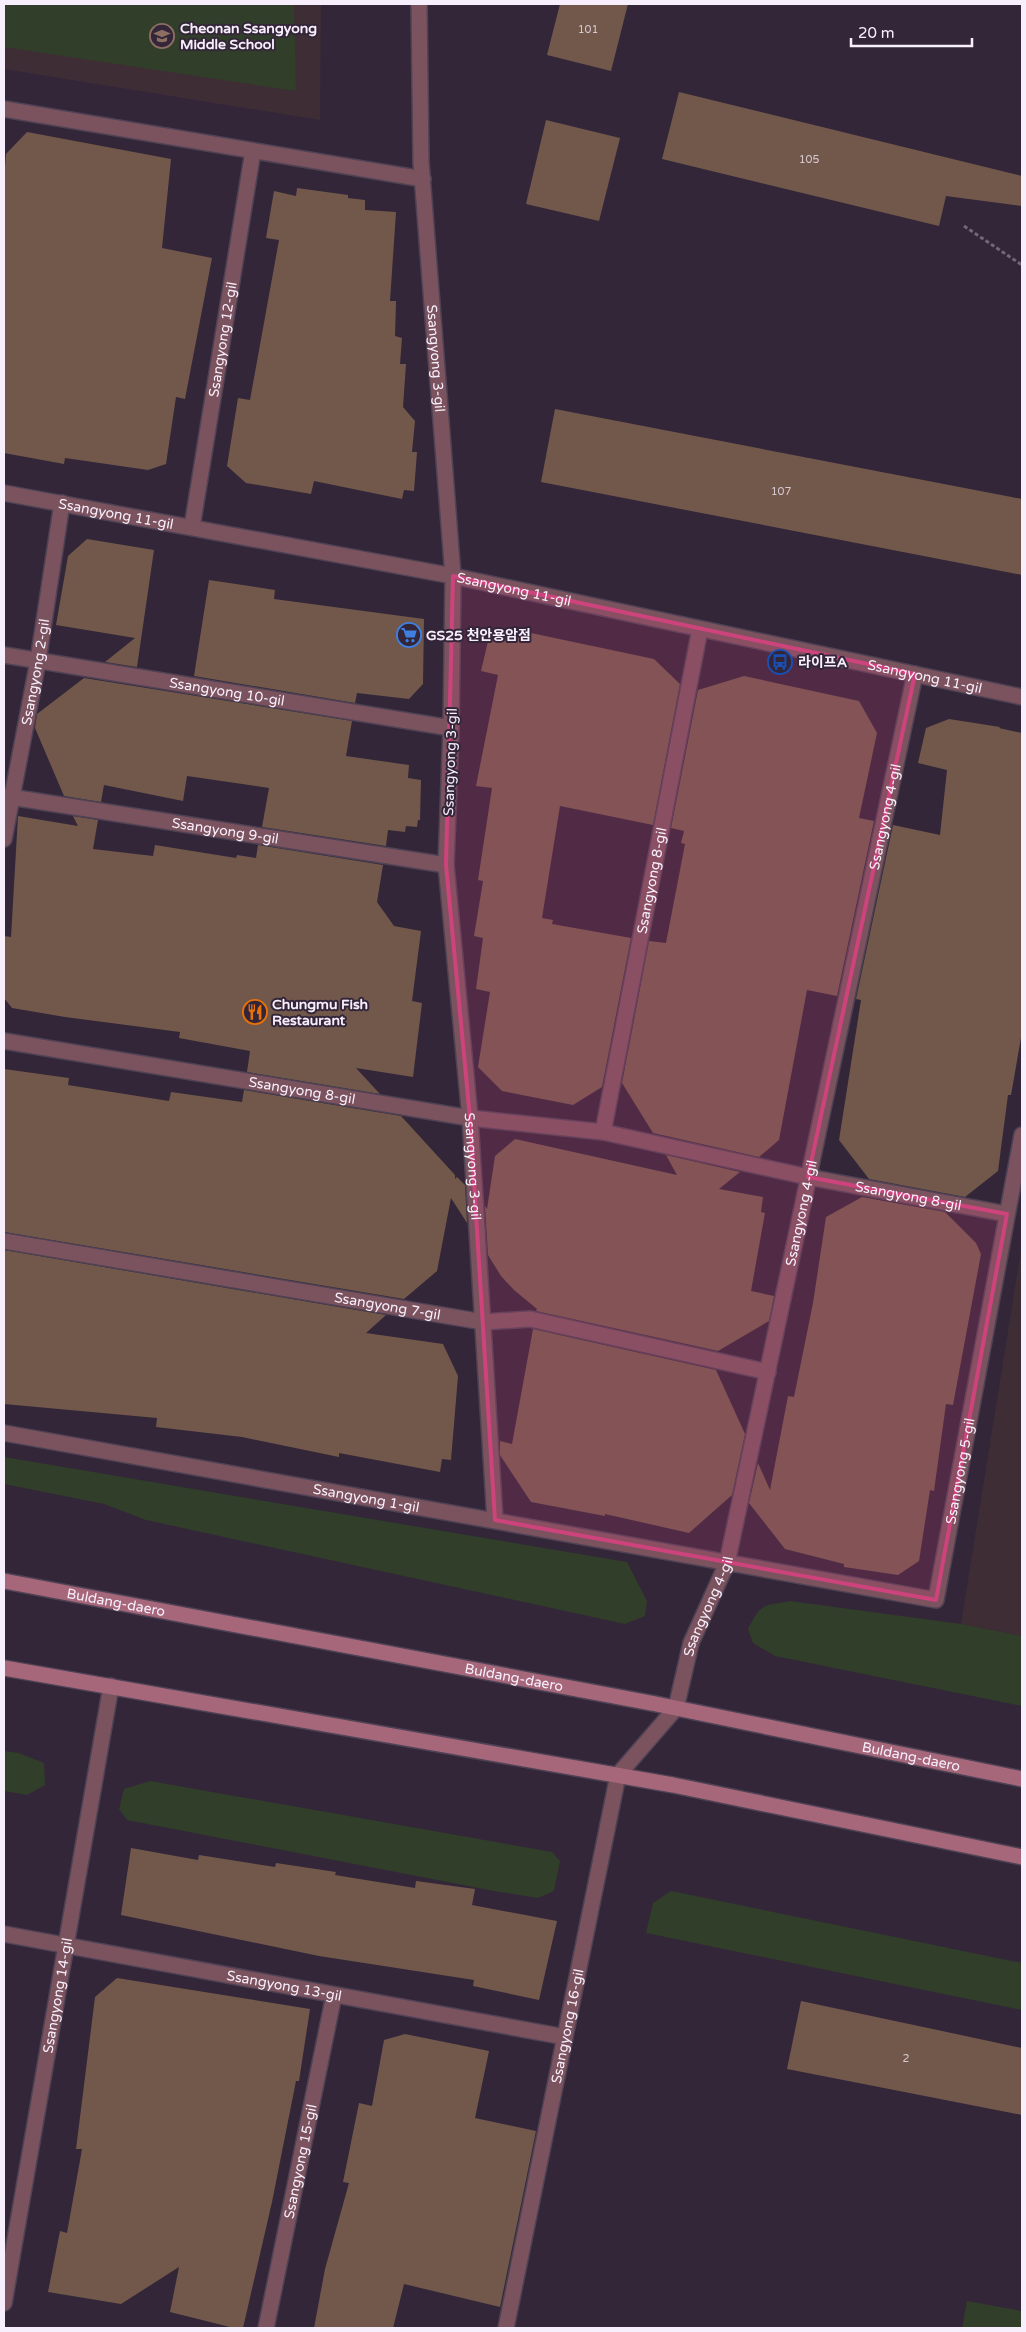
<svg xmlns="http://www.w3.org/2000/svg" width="1026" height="2332" font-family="'Varela Round','Noto Sans KR',sans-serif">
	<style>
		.education { fill: #3f2d36 }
		.green { fill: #313e29 }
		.building { fill: #71584b }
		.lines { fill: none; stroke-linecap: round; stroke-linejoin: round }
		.street-casing { stroke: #4f4254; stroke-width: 18 }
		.secondary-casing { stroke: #4f4254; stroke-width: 18 }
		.path { stroke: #726677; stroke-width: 3; stroke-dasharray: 4 2.5; stroke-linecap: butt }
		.street { stroke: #7b535e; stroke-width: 15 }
		.secondary { stroke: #a6677b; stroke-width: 15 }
		.marked { fill: #cd437b; fill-opacity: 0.2; stroke: #cd437b; stroke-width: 4; stroke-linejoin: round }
		.labels { text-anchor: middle; stroke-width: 4; stroke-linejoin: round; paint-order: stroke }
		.number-label { font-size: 11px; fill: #d6c9d0 }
		.poi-label { font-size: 14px; font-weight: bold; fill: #f8effc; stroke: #332639; text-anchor: start }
		.street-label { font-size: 14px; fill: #f8effc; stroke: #332639 }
	</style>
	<rect width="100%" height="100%" fill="#332639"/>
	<!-- education -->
	<g class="education">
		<polygon points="4,4 321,4 320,120 4,69"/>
		<polygon points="1022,1244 1022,1636 961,1624"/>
	</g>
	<!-- green -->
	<g class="green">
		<polygon points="4,4 294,4 296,91 4,47"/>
		<polygon points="4,1457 627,1562 647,1601 645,1616 625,1624 146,1520 104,1504 4,1484"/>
		<path d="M790,1601l171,23 61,12v70l-247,-50 -22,-13 -5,-14c13,-26 15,-23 42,-28z"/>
		<polygon points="4,1751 19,1753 44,1763 45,1785 27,1795 4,1791"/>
		<polygon points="150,1781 552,1852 560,1861 554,1891 538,1898 494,1891 127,1820 119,1809 124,1789"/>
		<polygon points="671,1891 1022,1963 1022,2010 646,1933 653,1903"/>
		<polygon points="967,2301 1022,2311 1022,2328 962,2328"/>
	</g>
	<!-- building -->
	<g class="building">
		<polygon points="560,4 628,4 611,71 547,55"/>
		<polygon points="679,92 1022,176 1022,206 946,196 939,226 662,159"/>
		<polygon points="546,120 620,138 599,221 526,204"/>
		<polygon points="27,132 171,159 162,248 212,258 185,399 176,397 166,464 148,470 65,458 64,464 4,453 4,180 6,154"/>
		<polygon points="297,188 348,195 348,198 365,200 365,210 396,212 390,301 396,301 395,336 402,338 400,364 406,364 403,407 415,421 412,452 417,452 414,491 404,490 402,499 314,481 311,494 246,483 227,466 238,398 250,400 279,240 266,238 274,191 296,196"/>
		<polygon points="555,409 1022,499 1022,575 541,482"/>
		<polygon points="87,539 154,550 137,667 105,662 135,638 56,625 68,556"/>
		<polygon points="209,580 275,590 274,599 424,619 423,684 409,699 357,693 355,703 194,676"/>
		<polygon points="512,629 654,659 680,684 653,825 560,806 542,918 553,920 552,924 631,938 602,1087 573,1105 502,1091 478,1067 490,992 476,989 483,938 474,936 483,881 478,880 492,788 476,786 498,675 481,671 489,637"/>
		<polygon points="744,676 859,701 877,733 859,818 874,821 837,996 807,990 779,1140 759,1157 653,1133 622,1083 649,941 666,943 685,844 681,843 684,831 671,828 698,690"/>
		<polygon points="84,678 352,721 346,756 409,765 408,778 421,780 420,820 418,820 417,827 406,826 405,832 388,830 386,846 262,827 269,788 187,776 183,801 104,785 101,802 64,796 35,728 37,714"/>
		<polygon points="949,719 1000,727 999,728 1022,733 1022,1032 1011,1095 1008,1095 998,1171 965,1197 869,1179 839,1140 861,1000 856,999 893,825 940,835 947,770 918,763 926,728"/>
		<polygon points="18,816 78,826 73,816 98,820 93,849 153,856 155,845 236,858 237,855 256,858 258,845 383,865 377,902 394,926 421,931 412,1001 422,1003 413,1077 356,1068 380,1094 247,1072 250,1051 179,1038 180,1032 65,1017 12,1008 4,998 4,936 11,937"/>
		<polygon points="4,1069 69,1078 68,1085 169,1101 171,1092 242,1102 244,1090 401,1116 455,1175 455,1179 457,1177 465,1185 467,1223 451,1198 437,1271 404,1299 4,1232"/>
		<polygon points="515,1139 677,1175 666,1155 740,1172 719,1189 763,1197 761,1212 765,1213 751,1291 774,1296 769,1321 718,1351 536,1311 537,1309 514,1290 501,1276 488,1255 485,1206 487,1209 495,1156"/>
		<polygon points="862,1197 945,1212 976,1243 981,1254 953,1405 946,1404 934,1491 930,1490 919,1561 898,1575 844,1567 844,1564 785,1549 749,1503 758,1463 770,1490 788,1396 794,1397 813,1303 826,1217"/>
		<polygon points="4,1250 386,1315 366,1333 443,1344 458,1376 451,1460 442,1459 440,1472 339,1453 339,1457 242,1437 156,1427 157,1418 4,1404"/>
		<polygon points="533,1329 716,1370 745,1434 732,1495 689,1533 605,1514 605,1516 531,1502 500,1455 500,1441 512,1444"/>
		<polygon points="131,1848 198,1860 199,1855 275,1867 276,1863 336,1872 335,1875 415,1888 416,1881 475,1889 472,1905 557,1921 539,2000 473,1986 474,1980 319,1956 121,1915"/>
		<polygon points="117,1978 310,2009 299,2081 296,2081 272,2202 243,2328 234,2328 170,2312 179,2267 121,2304 48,2292 60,2231 67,2233 82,2149 76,2149 95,1997"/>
		<polygon points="801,2001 1022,2048 1022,2115 787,2069"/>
		<polygon points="405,2034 489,2051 475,2118 536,2131 500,2307 404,2284 393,2328 314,2328 325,2269 349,2183 343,2182 359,2103 372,2106 384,2040"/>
	</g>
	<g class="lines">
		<defs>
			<g id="street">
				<path id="s1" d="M419,4l2,158 32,414 -2,152 -5,137 24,253 25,402"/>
				<polyline points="4,109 423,179"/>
				<path id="s2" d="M4,493l449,83 569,121"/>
				<path id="s3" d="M192,527l61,-376"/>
				<path id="s4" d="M4,655l447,73"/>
				<path id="s5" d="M4,796l442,69"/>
				<path id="s6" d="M4,839l34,-178 24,-158"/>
				<path id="s7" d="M4,1041l466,77 133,14 205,45 199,37"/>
				<path id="s8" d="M603,1132l97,-503"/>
				<path id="s9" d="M4,1241l479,81 47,-3 238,53"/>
				<path id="s10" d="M4,1433l932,167 86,-465"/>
				<path id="s11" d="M4,1934l561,103"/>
				<path id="s12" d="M4,2303l107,-617"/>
				<path id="s13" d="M266,2328l68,-333"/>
				<path id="s14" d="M506,2328l112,-553 58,-67 15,-65 36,-80 188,-889"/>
			</g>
			<g id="secondary">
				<path id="s15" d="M4,1581l652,123 366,75"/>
				<polyline points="4,1668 673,1785 1022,1857"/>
			</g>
		</defs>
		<!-- street casing -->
		<use href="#street" class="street-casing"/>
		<!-- secondary casing -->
		<use href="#secondary" class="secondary-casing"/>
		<!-- path -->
		<polyline class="path" points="964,226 1022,265"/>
		<!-- street -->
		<use href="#street" class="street"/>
		<!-- secondary -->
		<use href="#secondary" class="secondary"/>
	</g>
	<!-- marked area -->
	<path class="marked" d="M453,576l462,98 -107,503 199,37 -71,386 -441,-80 -25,-402 -24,-253z"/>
	<!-- icons -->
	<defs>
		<symbol id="school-ring" viewBox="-11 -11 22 22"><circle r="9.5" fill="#332639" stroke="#8d6e63" stroke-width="1.5"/><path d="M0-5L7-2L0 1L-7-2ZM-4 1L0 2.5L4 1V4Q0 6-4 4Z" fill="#8d6e63"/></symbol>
		<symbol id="supermarket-ring" viewBox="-11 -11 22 22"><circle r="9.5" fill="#332639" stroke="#3f7fe0" stroke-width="1.5"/><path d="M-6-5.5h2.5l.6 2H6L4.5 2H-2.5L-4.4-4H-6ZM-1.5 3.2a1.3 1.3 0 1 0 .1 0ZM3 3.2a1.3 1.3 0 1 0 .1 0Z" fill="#3f7fe0"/></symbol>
		<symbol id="bus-ring" viewBox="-11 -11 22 22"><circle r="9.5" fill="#332639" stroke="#1a4fb4" stroke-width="1.5"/><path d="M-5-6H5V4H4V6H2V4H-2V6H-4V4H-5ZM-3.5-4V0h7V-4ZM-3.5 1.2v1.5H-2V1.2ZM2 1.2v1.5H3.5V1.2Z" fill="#1a4fb4"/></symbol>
		<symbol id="restaurant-ring" viewBox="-11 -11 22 22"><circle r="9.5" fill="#332639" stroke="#e8710a" stroke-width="1.5"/><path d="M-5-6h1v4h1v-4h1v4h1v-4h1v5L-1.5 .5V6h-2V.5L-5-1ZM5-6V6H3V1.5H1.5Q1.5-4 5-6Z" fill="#e8710a"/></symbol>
	</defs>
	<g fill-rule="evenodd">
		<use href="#school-ring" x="148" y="22" width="28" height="28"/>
		<use href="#supermarket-ring" x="395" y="621" width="28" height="28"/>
		<use href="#bus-ring" x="766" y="648" width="28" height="28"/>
		<use href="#restaurant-ring" x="241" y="998" width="28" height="28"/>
	</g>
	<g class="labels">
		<!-- number labels -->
		<g class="number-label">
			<text x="588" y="33">101</text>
			<text x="809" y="163">105</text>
			<text x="781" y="495">107</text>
			<text x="906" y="2062">2</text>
		</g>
		<!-- poi labels -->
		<g class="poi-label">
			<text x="180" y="33">Cheonan Ssangyong<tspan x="180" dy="16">Middle School</tspan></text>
			<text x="426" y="640">GS25 천안용암점</text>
			<text x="798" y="667">라이프A</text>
			<text x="272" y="1009">Chungmu Fish<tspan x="272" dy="16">Restaurant</tspan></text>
		</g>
		<!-- street labels -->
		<g class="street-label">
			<text dy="5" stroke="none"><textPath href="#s3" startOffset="190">Ssangyong 12-gil</textPath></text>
			<text dy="5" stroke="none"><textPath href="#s1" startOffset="355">Ssangyong 3-gil</textPath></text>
			<text dy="5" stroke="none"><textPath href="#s2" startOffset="114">Ssangyong 11-gil</textPath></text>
			<text dy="5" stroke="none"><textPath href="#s2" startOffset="519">Ssangyong 11-gil</textPath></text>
			<text dy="5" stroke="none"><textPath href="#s6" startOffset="170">Ssangyong 2-gil</textPath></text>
			<text dy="5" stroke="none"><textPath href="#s2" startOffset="939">Ssangyong 11-gil</textPath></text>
			<text dy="5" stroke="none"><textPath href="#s4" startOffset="226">Ssangyong 10-gil</textPath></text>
			<text transform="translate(450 762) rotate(-88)" y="5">Ssangyong 3-gil</text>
			<text dy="5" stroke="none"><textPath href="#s14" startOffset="1570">Ssangyong 4-gil</textPath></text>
			<text dy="5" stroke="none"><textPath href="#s5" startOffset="224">Ssangyong 9-gil</textPath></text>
			<text dy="5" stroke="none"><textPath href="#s8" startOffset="256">Ssangyong 8-gil</textPath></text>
			<text dy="5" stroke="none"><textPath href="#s7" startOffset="302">Ssangyong 8-gil</textPath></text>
			<text dy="5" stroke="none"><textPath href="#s1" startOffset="1165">Ssangyong 3-gil</textPath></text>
			<text dy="5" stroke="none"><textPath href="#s7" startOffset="918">Ssangyong 8-gil</textPath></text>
			<text dy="5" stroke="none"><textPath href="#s14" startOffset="1165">Ssangyong 4-gil</textPath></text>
			<text dy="5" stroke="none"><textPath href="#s9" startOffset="389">Ssangyong 7-gil</textPath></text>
			<text dy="5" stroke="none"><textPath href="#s10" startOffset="1078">Ssangyong 5-gil</textPath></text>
			<text dy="5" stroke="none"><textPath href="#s10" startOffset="368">Ssangyong 1-gil</textPath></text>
			<text dy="5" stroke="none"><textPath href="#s15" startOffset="114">Buldang-daero</textPath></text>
			<text dy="5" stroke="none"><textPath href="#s14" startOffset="760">Ssangyong 4-gil</textPath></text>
			<text dy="5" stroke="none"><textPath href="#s15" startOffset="519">Buldang-daero</textPath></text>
			<text dy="5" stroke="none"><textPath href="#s15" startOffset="924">Buldang-daero</textPath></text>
			<text dy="5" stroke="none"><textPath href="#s11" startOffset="285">Ssangyong 13-gil</textPath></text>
			<text dy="5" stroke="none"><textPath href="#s12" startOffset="312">Ssangyong 14-gil</textPath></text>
			<text dy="5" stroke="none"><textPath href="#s14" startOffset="308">Ssangyong 16-gil</textPath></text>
			<text dy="5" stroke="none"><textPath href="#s13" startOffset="170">Ssangyong 15-gil</textPath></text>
		</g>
	</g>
	<!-- border -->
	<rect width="1026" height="2332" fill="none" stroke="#f8effc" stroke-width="10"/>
	<!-- scale -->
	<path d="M851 38v8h121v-8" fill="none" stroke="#f8effc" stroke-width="2.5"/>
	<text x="858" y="38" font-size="15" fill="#f8effc" stroke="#332639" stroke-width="4" paint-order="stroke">20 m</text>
</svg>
